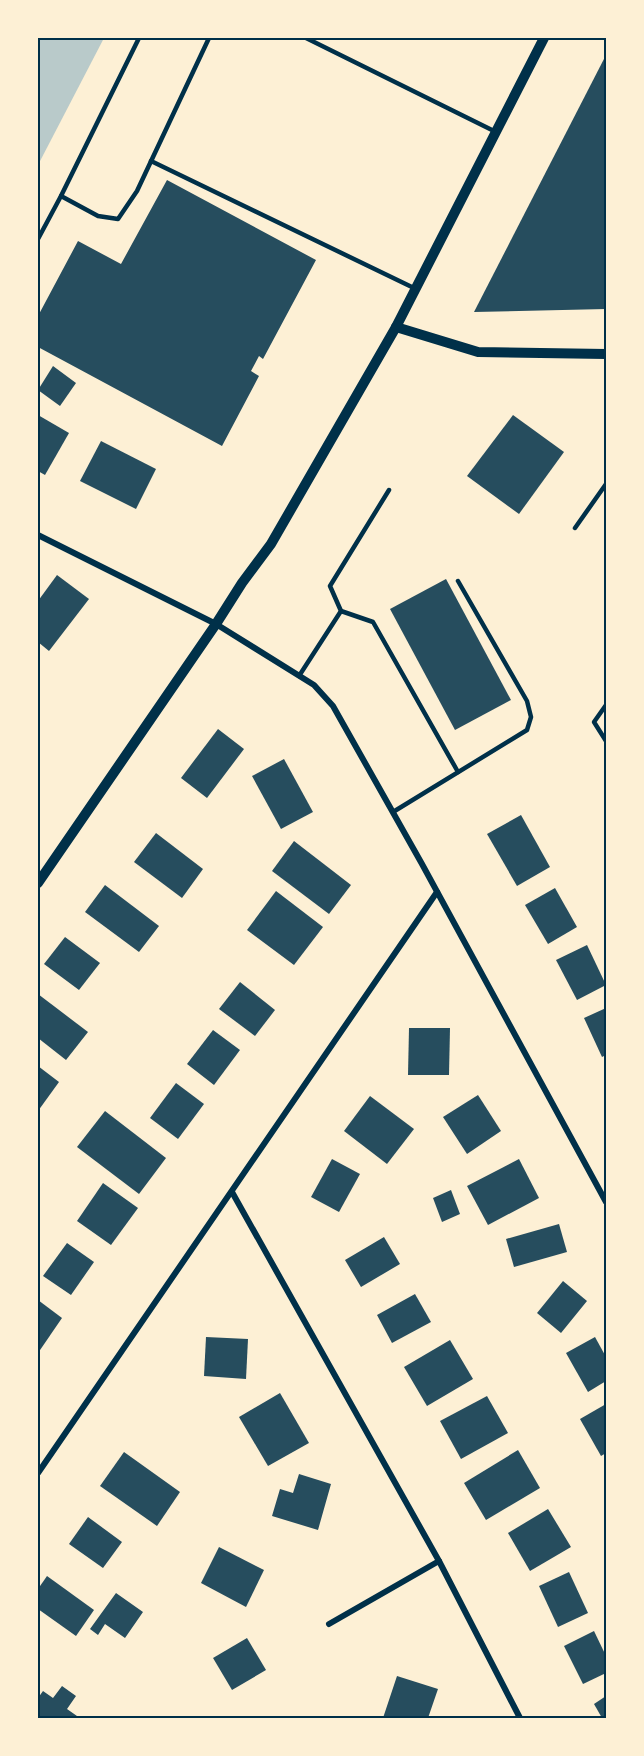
<svg xmlns="http://www.w3.org/2000/svg" width="644" height="1756" font-family="'Source Sans 3',sans-serif">
	<style>
		.green { fill: #b9caca }
		.building { fill: #264d5e }
		.lines { fill: none; stroke-linecap: round; stroke-linejoin: round }
		.service { stroke: #003049; stroke-width: 4.5 }
		.minor { stroke: #003049; stroke-width: 6 }
		.tertiary { stroke: #003049; stroke-width: 10 }
		.neatline { fill: none; stroke: #003049; stroke-width: 2 }
	</style>
	<rect width="100%" height="100%" fill="#fdf0d5"/>
	<!-- green -->
	<polygon class="green" points="38,38 104,38 38,165"/>
	<!-- building -->
	<g class="building">
		<polygon points="606,55 606,309 474,312"/>
		<polygon points="167,180 316,260 263,359 259,356 251,371 259,376 222,446 38,347 38,316 78,241 121,264"/>
		<polygon points="53,366 76,383 60,406 38,390"/>
		<polygon points="38,415 69,433 45,475 38,471"/>
		<polygon points="513,415 564,452 519,514 467,476"/>
		<polygon points="101,441 156,469 136,509 80,481"/>
		<polygon points="57,575 89,599 49,651 38,642 38,601"/>
		<polygon points="446,579 511,700 455,730 390,609"/>
		<polygon points="218,729 244,749 207,798 181,778"/>
		<polygon points="284,759 313,812 281,829 252,776"/>
		<polygon points="521,815 550,867 517,886 487,834"/>
		<polygon points="156,833 203,869 182,898 134,862"/>
		<polygon points="294,841 351,885 329,914 272,871"/>
		<polygon points="105,885 159,926 139,952 85,912"/>
		<polygon points="555,888 577,927 548,944 525,905"/>
		<polygon points="276,891 323,927 294,965 247,930"/>
		<polygon points="65,937 100,963 79,990 44,964"/>
		<polygon points="587,945 606,985 577,1000 556,960"/>
		<polygon points="240,982 275,1010 255,1036 219,1009"/>
		<polygon points="38,994 88,1032 66,1060 38,1038"/>
		<polygon points="606,1008 606,1055 602,1057 584,1018"/>
		<polygon points="409,1028 450,1028 449,1075 408,1075"/>
		<polygon points="213,1030 240,1050 214,1085 187,1064"/>
		<polygon points="38,1066 59,1082 38,1111"/>
		<polygon points="176,1083 204,1104 178,1139 150,1118"/>
		<polygon points="478,1095 501,1131 467,1154 443,1117"/>
		<polygon points="370,1096 414,1129 387,1164 344,1131"/>
		<polygon points="105,1111 166,1158 139,1194 77,1147"/>
		<polygon points="332,1159 360,1174 339,1212 311,1197"/>
		<polygon points="519,1159 539,1198 488,1225 467,1186"/>
		<polygon points="103,1183 138,1208 111,1245 77,1221"/>
		<polygon points="451,1190 460,1214 442,1222 433,1198"/>
		<polygon points="559,1224 567,1252 514,1267 506,1239"/>
		<polygon points="384,1237 400,1264 361,1287 345,1260"/>
		<polygon points="67,1243 94,1262 71,1295 43,1276"/>
		<polygon points="563,1281 587,1301 561,1333 537,1313"/>
		<polygon points="415,1294 431,1322 392,1343 377,1315"/>
		<polygon points="38,1300 62,1318 38,1353"/>
		<polygon points="206,1337 248,1339 246,1379 204,1376"/>
		<polygon points="595,1337 606,1357 606,1381 588,1392 566,1353"/>
		<polygon points="450,1340 473,1379 427,1406 404,1367"/>
		<polygon points="280,1393 309,1443 268,1466 239,1417"/>
		<polygon points="487,1396 508,1433 461,1459 440,1421"/>
		<polygon points="606,1404 606,1453 601,1456 580,1419"/>
		<polygon points="518,1450 540,1488 486,1520 464,1483"/>
		<polygon points="124,1452 180,1492 157,1526 100,1486"/>
		<polygon points="299,1474 331,1484 318,1530 272,1516 280,1489 293,1493"/>
		<polygon points="548,1509 571,1547 530,1571 508,1533"/>
		<polygon points="88,1517 122,1542 103,1568 69,1544"/>
		<polygon points="219,1547 264,1570 246,1607 201,1583"/>
		<polygon points="569,1572 588,1613 558,1627 539,1586"/>
		<polygon points="47,1576 94,1610 76,1636 38,1609 38,1589"/>
		<polygon points="116,1593 143,1612 125,1638 105,1624 98,1635 90,1629"/>
		<polygon points="594,1631 606,1656 606,1673 583,1684 564,1646"/>
		<polygon points="247,1638 266,1670 232,1690 213,1658"/>
		<polygon points="397,1676 438,1689 428,1718 383,1718"/>
		<polygon points="62,1686 76,1696 67,1709 77,1716 75,1718 38,1718 38,1698 43,1691 53,1698"/>
		<polygon points="606,1696 606,1718 602,1718 594,1704"/>
	</g>
	<g class="lines">
		<!-- service -->
		<g class="service">
			<polyline points="306,38 494,131"/>
			<polyline points="151,161 416,289"/>
			<polyline points="61,196 98,216 118,219 137,191 209,38"/>
			<polyline points="38,239 61,196 139,38"/>
			<polyline points="575,528 606,484"/>
			<polyline points="341,611 373,622 458,772"/>
			<polyline points="299,676 341,611 330,586 389,490"/>
			<polyline points="606,705 594,722 606,741"/>
			<polyline points="393,812 527,730 531,717 527,701 458,581"/>
		</g>
		<!-- minor -->
		<g class="minor">
			<polyline points="38,535 216,624 314,685 333,706 422,864 606,1202"/>
			<polyline points="232,1192 439,1561 520,1718"/>
			<polyline points="38,1473 437,892"/>
			<polyline points="329,1624 439,1561"/>
		</g>
		<!-- tertiary -->
		<g class="tertiary">
			<polyline points="396,327 478,352 606,354"/>
			<polyline points="38,883 216,624 242,583 271,544 396,327 544,38"/>
		</g>
	</g>
	<!-- border -->
	<rect width="644" height="1756" fill="none" stroke="#fdf0d5" stroke-width="78"/>
	<rect x="39" y="39" width="566" height="1678" class="neatline"/>
</svg>
